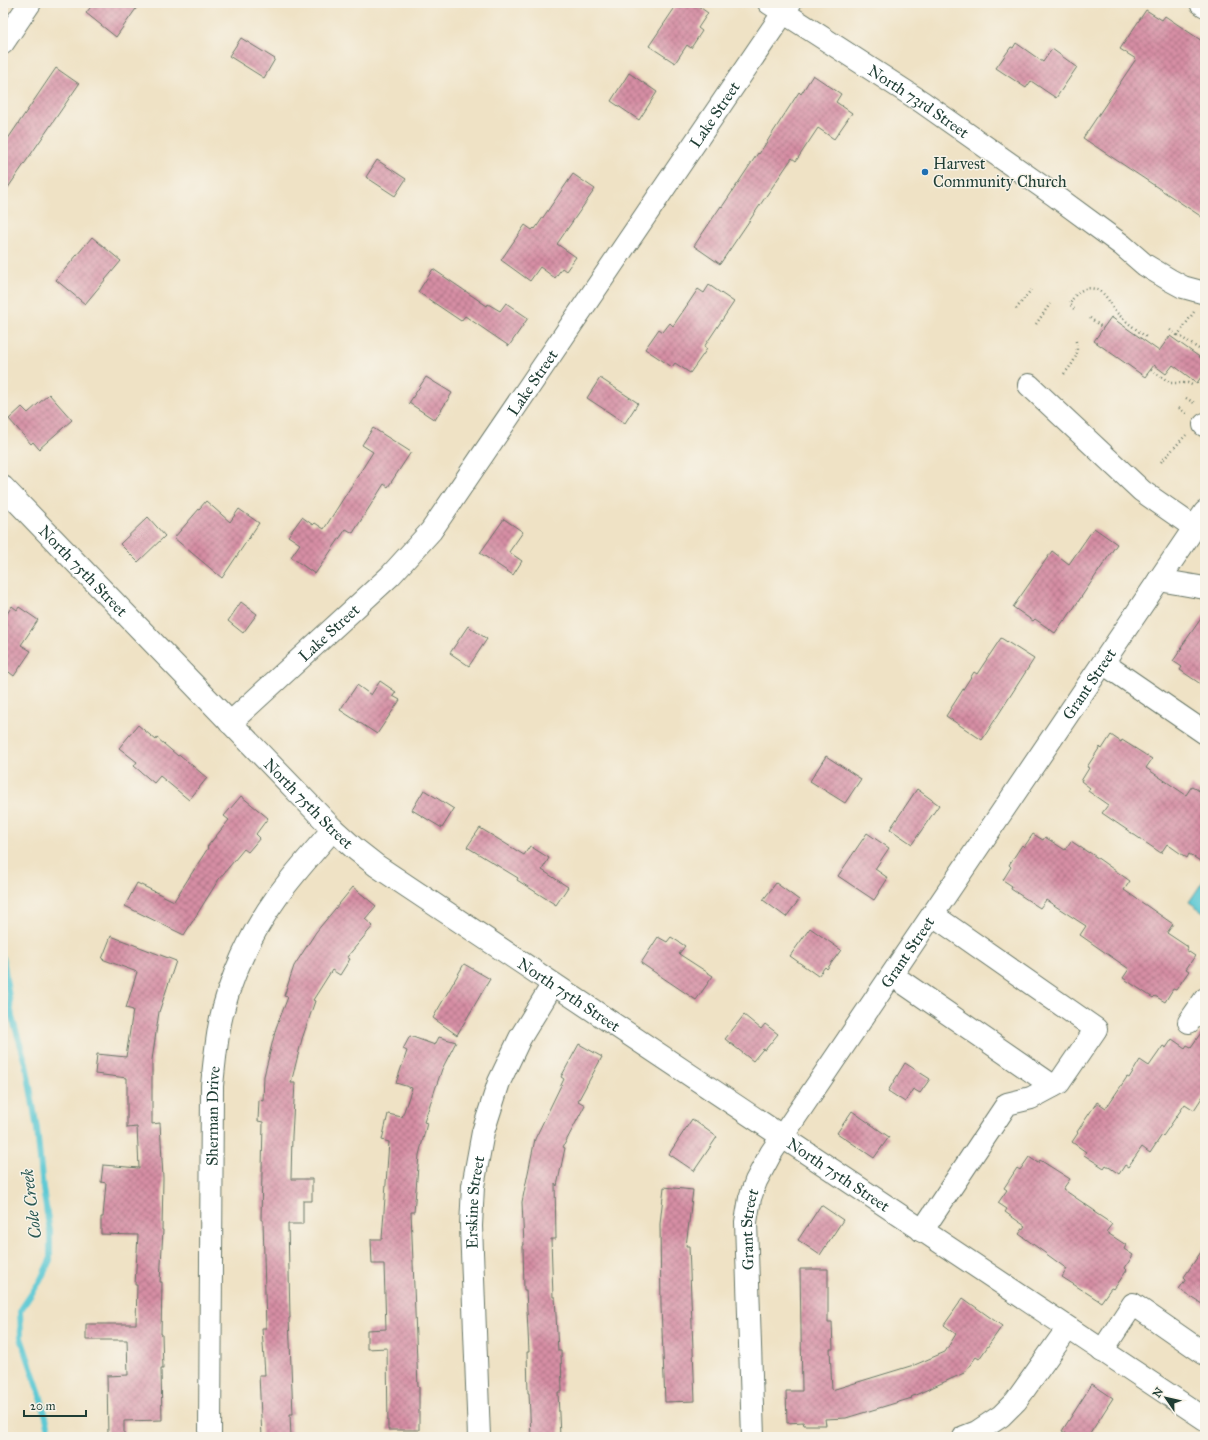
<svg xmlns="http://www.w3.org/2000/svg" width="1208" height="1440" font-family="'IM FELL Great Primer',serif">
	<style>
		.water { fill: #5dc9d4; stroke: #3e8384 }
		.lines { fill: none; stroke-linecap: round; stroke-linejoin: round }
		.stream { stroke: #5dc9d4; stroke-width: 6 }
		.building { fill: url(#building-cross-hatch) }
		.minor-casing { stroke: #687767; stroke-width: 24 }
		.path { stroke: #687767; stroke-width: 2.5; stroke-dasharray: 1 3; stroke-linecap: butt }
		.minor { stroke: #fff; stroke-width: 22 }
		.poi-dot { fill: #1f6fb2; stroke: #f7f3e8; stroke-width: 1.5 }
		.labels { text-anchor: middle; stroke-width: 3; stroke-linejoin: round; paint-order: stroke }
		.street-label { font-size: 16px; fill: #1f3d34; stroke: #f7f3e8 }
		.poi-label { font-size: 16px; fill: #1f3d34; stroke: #f7f3e8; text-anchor: start }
		.water-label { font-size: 17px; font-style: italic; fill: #2b5954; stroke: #f7f3e8 }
	</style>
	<defs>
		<pattern id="building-cross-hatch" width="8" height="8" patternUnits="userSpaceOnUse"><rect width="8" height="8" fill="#d68ea4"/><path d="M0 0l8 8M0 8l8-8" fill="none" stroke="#ad7586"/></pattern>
	</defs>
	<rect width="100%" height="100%" fill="#f7f3e8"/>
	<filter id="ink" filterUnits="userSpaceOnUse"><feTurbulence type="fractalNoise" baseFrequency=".025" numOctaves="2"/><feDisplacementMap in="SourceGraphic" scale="8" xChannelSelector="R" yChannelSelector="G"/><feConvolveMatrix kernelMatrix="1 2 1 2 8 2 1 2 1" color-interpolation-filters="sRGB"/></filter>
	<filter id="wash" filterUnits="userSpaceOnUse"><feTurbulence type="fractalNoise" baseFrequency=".012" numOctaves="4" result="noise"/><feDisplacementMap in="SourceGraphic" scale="16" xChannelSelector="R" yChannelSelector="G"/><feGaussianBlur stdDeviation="0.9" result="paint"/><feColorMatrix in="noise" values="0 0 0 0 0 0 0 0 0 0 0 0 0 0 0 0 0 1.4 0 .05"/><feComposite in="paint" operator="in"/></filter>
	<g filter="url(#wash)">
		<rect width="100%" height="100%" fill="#efe2c5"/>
		<!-- water -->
		<polygon class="water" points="1205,878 1205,913 1189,902"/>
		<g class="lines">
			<!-- stream -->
			<polyline class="stream" points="3,958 12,1017 26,1063 37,1129 43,1189 50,1232 50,1260 40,1281 20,1311 21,1338 40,1394 51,1437"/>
		</g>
		<g id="blocks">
			<!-- building -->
			<g class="building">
				<polygon points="94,3 140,3 116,37 86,13"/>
				<polygon points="678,3 694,3 708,13 698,28 702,31 691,48 687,45 675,63 649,46"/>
				<polygon points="1146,10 1162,20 1165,16 1205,43 1205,219 1083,138 1136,59 1120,49"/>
				<polygon points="241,38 275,59 264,78 229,56"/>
				<polygon points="1016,43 1043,62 1052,49 1077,67 1056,98 1031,81 1026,88 996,68 1011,47 1013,48"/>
				<polygon points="56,68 79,84 3,195 3,146"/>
				<polygon points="629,73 657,92 639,120 611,101"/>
				<polygon points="813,75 841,94 836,102 852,113 834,139 818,128 796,161 792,158 720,264 694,246 721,206 722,207 758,153 759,154 799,92 801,94"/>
				<polygon points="377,160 406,179 395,196 366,177"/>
				<polygon points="573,174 595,189 557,244 576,257 566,271 562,268 555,278 540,267 530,281 501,260 525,225 532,230 534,228 535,229"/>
				<polygon points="92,237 121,261 85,304 56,280"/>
				<polygon points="433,269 487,306 488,304 500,311 506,303 528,318 509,346 465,316 461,321 418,292"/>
				<polygon points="709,285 734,302 704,347 707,349 690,373 675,363 672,367 645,349 659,329 663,332 670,323 673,326 698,289 704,293"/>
				<polygon points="1111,317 1159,351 1170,336 1205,361 1205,371 1197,383 1173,365 1166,374 1154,365 1145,377 1094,341"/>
				<polygon points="426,377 452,393 435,420 409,403"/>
				<polygon points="600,378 638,403 625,423 587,398"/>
				<polygon points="49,394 72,420 39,449 33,442 31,444 9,419 22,407 28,413"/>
				<polygon points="373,428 411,452 388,487 384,484 353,533 346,529 315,574 291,557 300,544 288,536 302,517 313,525 315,523 324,529 373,452 362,445"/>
				<polygon points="206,501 230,522 239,509 259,523 222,578 174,538"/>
				<polygon points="148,517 165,536 138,562 120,544"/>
				<polygon points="504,519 523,532 509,552 522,561 513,575 480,553"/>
				<polygon points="1094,528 1117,544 1065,621 1064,620 1055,633 1035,619 1033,621 1013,607 1052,551 1069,564"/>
				<polygon points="241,602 257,614 243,633 228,621"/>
				<polygon points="12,606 17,610 19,607 38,620 21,645 31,651 14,676 5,669 3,672 3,620"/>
				<polygon points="1205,613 1205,687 1180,670 1182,667 1173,661 1182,648 1181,647"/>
				<polygon points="468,626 487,639 469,666 450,653"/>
				<polygon points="1001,638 1034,659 982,740 946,716 974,672 977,674"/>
				<polygon points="380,681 396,692 393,696 400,700 377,734 340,710 357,685 371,695"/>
				<polygon points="138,725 156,740 157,738 178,756 180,755 207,778 189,800 160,776 154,783 134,766 137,762 119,748"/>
				<polygon points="1111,735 1121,742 1122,740 1152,759 1146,768 1186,795 1192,786 1205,795 1205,864 1189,854 1187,858 1167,844 1161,853 1102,813 1108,805 1088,791 1090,788 1081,781 1089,768 1087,767 1100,747 1102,749"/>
				<polygon points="826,756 861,779 845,803 810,781"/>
				<polygon points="917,789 939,805 912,844 890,829"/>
				<polygon points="424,790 454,809 442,828 412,810"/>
				<polygon points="241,796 268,818 256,834 260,838 248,852 244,849 219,879 184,935 125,906 137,883 174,901 208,848 207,847 229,820 224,816"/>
				<polygon points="480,828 524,855 530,846 549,858 542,870 568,887 556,905 517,880 518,878 467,847"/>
				<polygon points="867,833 889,848 875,869 888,878 874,900 838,876"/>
				<polygon points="1033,834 1043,840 1045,837 1065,850 1071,841 1089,853 1089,852 1130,881 1124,890 1173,924 1167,933 1188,947 1186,950 1195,956 1186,969 1189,971 1176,990 1173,989 1165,1002 1155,996 1153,998 1123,978 1129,969 1080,935 1086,926 1046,900 1040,908 1011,889 1012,886 1003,880 1011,867 1009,865 1022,845 1024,847"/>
				<polygon points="776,883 799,900 786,917 763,900"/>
				<polygon points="353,887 376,906 365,919 373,926 347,957 350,959 340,975 332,970 313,1000 315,1001 302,1039 291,1083 295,1083 292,1136 291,1179 312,1179 312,1201 303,1201 303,1224 288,1224 290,1318 289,1318 293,1414 290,1414 291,1437 262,1437 259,1375 265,1375 262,1328 266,1328 263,1220 261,1220 263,1122 258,1121 259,1100 263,1101 264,1076 276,1028 288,997 284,996 294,966 316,932"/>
				<polygon points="810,928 841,950 827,969 825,967 818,976 790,956"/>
				<polygon points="111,936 176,961 159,1012 152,1060 152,1124 160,1123 163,1178 162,1230 163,1230 160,1282 162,1282 161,1334 162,1334 163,1369 161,1369 162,1420 124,1421 124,1437 108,1437 107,1376 128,1375 127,1340 86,1340 86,1324 136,1324 137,1285 135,1285 138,1235 101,1234 101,1217 103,1217 106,1183 101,1182 103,1165 139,1168 137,1127 127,1128 127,1078 95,1074 97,1054 126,1057 133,1010 126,1008 137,972 102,959"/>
				<polygon points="658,937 667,942 671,937 685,946 679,954 713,976 696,1000 641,963"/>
				<polygon points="464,964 490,979 457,1035 433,1018"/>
				<polygon points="744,1015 761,1029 765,1024 778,1034 765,1050 763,1049 753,1061 725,1039"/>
				<polygon points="1205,1027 1205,1093 1194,1110 1185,1104 1163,1136 1162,1135 1150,1153 1142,1147 1128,1167 1125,1165 1119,1174 1106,1165 1104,1168 1084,1155 1086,1152 1072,1142 1078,1133 1077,1132 1097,1102 1106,1108 1127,1077 1129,1078 1140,1060 1149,1066 1163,1046 1166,1048 1172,1039 1185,1048 1187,1045 1191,1047"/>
				<polygon points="410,1036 435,1045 439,1037 456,1042 442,1069 424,1122 427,1123 419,1155 414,1212 411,1212 418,1387 419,1387 419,1430 388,1430 387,1348 367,1349 367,1330 386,1329 384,1264 372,1264 371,1239 382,1239 389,1142 382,1140 388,1114 402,1117 412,1088 396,1083 407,1051 403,1049"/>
				<polygon points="579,1044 602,1057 578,1101 585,1105 563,1147 565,1148 557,1186 555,1183 556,1239 551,1239 553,1297 555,1297 558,1351 561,1351 562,1392 558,1392 560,1437 531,1437 529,1393 528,1393 527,1352 529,1352 526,1290 524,1290 523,1245 524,1245 522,1202 535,1139 564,1079 561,1077"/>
				<polygon points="905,1063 930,1079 920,1093 913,1089 905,1102 888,1091"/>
				<polygon points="852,1111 889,1137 874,1158 837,1133"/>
				<polygon points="692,1119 717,1137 694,1171 669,1154"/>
				<polygon points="1029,1157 1038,1163 1040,1160 1070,1179 1063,1189 1095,1211 1094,1212 1112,1224 1106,1232 1126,1245 1124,1249 1133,1255 1125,1268 1127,1270 1114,1289 1111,1288 1101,1302 1062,1277 1067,1269 1019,1234 1025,1226 1005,1212 1007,1209 998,1203 1007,1190 1004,1188 1017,1168 1020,1170"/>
				<polygon points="664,1187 693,1190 686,1246 689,1246 695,1401 665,1402 661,1306 660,1224"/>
				<polygon points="821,1205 843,1220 820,1255 798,1240"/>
				<polygon points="1205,1246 1205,1306 1179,1289 1186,1279 1184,1277"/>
				<polygon points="800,1269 828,1269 828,1322 832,1322 833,1349 830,1349 832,1390 917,1364 945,1352 956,1334 944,1325 963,1298 1002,1326 979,1359 976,1357 964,1373 911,1397 912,1398 846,1418 825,1419 826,1425 804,1425 803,1422 787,1423 786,1391 802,1391"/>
				<polygon points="1092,1384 1113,1398 1088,1437 1072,1437 1062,1431"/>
			</g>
		</g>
	</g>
	<g filter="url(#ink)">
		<use href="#blocks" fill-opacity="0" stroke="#687767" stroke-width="1"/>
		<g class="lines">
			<defs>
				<g id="minor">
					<path id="s1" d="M769,3l153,99 132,93 68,50 23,20 25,15 13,7 22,6"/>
					<polyline points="1201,3 1205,6"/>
					<polyline points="3,43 30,3"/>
					<polyline points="1029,385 1142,491 1195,528"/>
					<polyline points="1204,425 1205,424"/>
					<path id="s2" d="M3,487l330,342 21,19 23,18 828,553"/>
					<polyline points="1159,580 1205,588"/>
					<polyline points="1103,663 1205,733"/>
					<path id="s3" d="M230,723l160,-147 41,-45 359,-528"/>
					<polyline points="892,975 1053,1086"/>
					<polyline points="1189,1022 1205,999"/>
					<polyline points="922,1231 1007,1104 1031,1098 1059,1083 1096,1029 933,915"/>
					<polyline points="1102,1351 1133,1304 1205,1354"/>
					<path id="s4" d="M210,1437l2,-351c2,-21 4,-42 8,-63 9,-44 31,-90 57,-126 17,-24 38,-46 56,-68"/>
					<path id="s5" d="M479,1437l-8,-211 2,-40 10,-54 16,-50 21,-44 33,-54"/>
					<path id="s6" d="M753,1437l-7,-215 4,-24 6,-17 15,-28 434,-641"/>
					<polyline points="964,1437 977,1432 1001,1416 1016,1401 1068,1328"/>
				</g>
			</defs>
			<!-- minor casing -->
			<use href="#minor" class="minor-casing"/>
			<!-- path -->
			<g class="path">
				<polyline points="1016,309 1031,290"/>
				<path d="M1074,309l-4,-5c7,-17 25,-22 37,-6 4,5 5,11 10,15 9,9 19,16 29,24"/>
				<polyline points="1194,312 1178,335 1205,353"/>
				<polyline points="1090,318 1103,328"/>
				<polyline points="1036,324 1050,304"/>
				<polyline points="1170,330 1178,336"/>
				<polyline points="1151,370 1171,383 1188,383 1192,385"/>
				<path d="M1064,374c11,-13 16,-20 11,-36"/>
				<polyline points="1186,398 1196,404"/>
				<polyline points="1179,408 1187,414"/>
				<polyline points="1161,462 1186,435"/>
			</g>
			<!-- minor -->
			<use href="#minor" class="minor"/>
		</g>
	</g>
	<!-- markers -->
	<circle class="poi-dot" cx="925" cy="172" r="4"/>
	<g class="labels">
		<!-- street labels -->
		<g class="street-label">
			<text dy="6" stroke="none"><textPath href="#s1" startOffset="179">North 73rd Street</textPath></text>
			<text dy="6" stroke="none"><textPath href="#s3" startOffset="782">Lake Street</textPath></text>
			<text dy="6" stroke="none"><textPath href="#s3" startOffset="458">Lake Street</textPath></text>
			<text dy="6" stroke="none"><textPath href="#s2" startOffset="116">North 75th Street</textPath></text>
			<text dy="6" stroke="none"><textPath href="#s3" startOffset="134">Lake Street</textPath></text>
			<text dy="6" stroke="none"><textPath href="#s6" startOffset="856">Grant Street</textPath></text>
			<text dy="6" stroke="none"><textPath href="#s2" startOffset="440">North 75th Street</textPath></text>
			<text dy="6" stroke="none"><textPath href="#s6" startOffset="532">Grant Street</textPath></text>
			<text dy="6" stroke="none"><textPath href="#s2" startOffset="764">North 75th Street</textPath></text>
			<text dy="6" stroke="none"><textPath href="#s4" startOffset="321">Sherman Drive</textPath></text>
			<text dy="6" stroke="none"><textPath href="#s2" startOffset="1088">North 75th Street</textPath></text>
			<text dy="6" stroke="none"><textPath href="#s5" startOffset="235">Erskine Street</textPath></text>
			<text dy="6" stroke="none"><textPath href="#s6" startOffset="208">Grant Street</textPath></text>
		</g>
		<!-- poi labels -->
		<g class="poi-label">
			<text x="933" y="169">Harvest<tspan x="933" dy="18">Community Church</tspan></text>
		</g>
		<!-- water labels -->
		<g class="water-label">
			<text transform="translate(31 1204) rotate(-97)" y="6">Cole Creek</text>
		</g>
	</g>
	<!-- margin -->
	<rect width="1208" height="1440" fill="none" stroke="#f7f3e8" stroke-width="16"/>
	<!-- north arrow -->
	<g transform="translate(1166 1398) rotate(304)" stroke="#f7f3e8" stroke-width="3" paint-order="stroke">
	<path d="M0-3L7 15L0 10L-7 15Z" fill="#1f3d34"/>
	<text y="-6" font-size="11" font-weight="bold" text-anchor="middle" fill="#1f3d34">N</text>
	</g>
	<!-- scale -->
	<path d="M24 1410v6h62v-6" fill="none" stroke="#1f3d34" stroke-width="2"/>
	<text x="30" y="1410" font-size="12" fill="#1f3d34" stroke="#f7f3e8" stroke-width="3" paint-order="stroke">20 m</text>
</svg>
